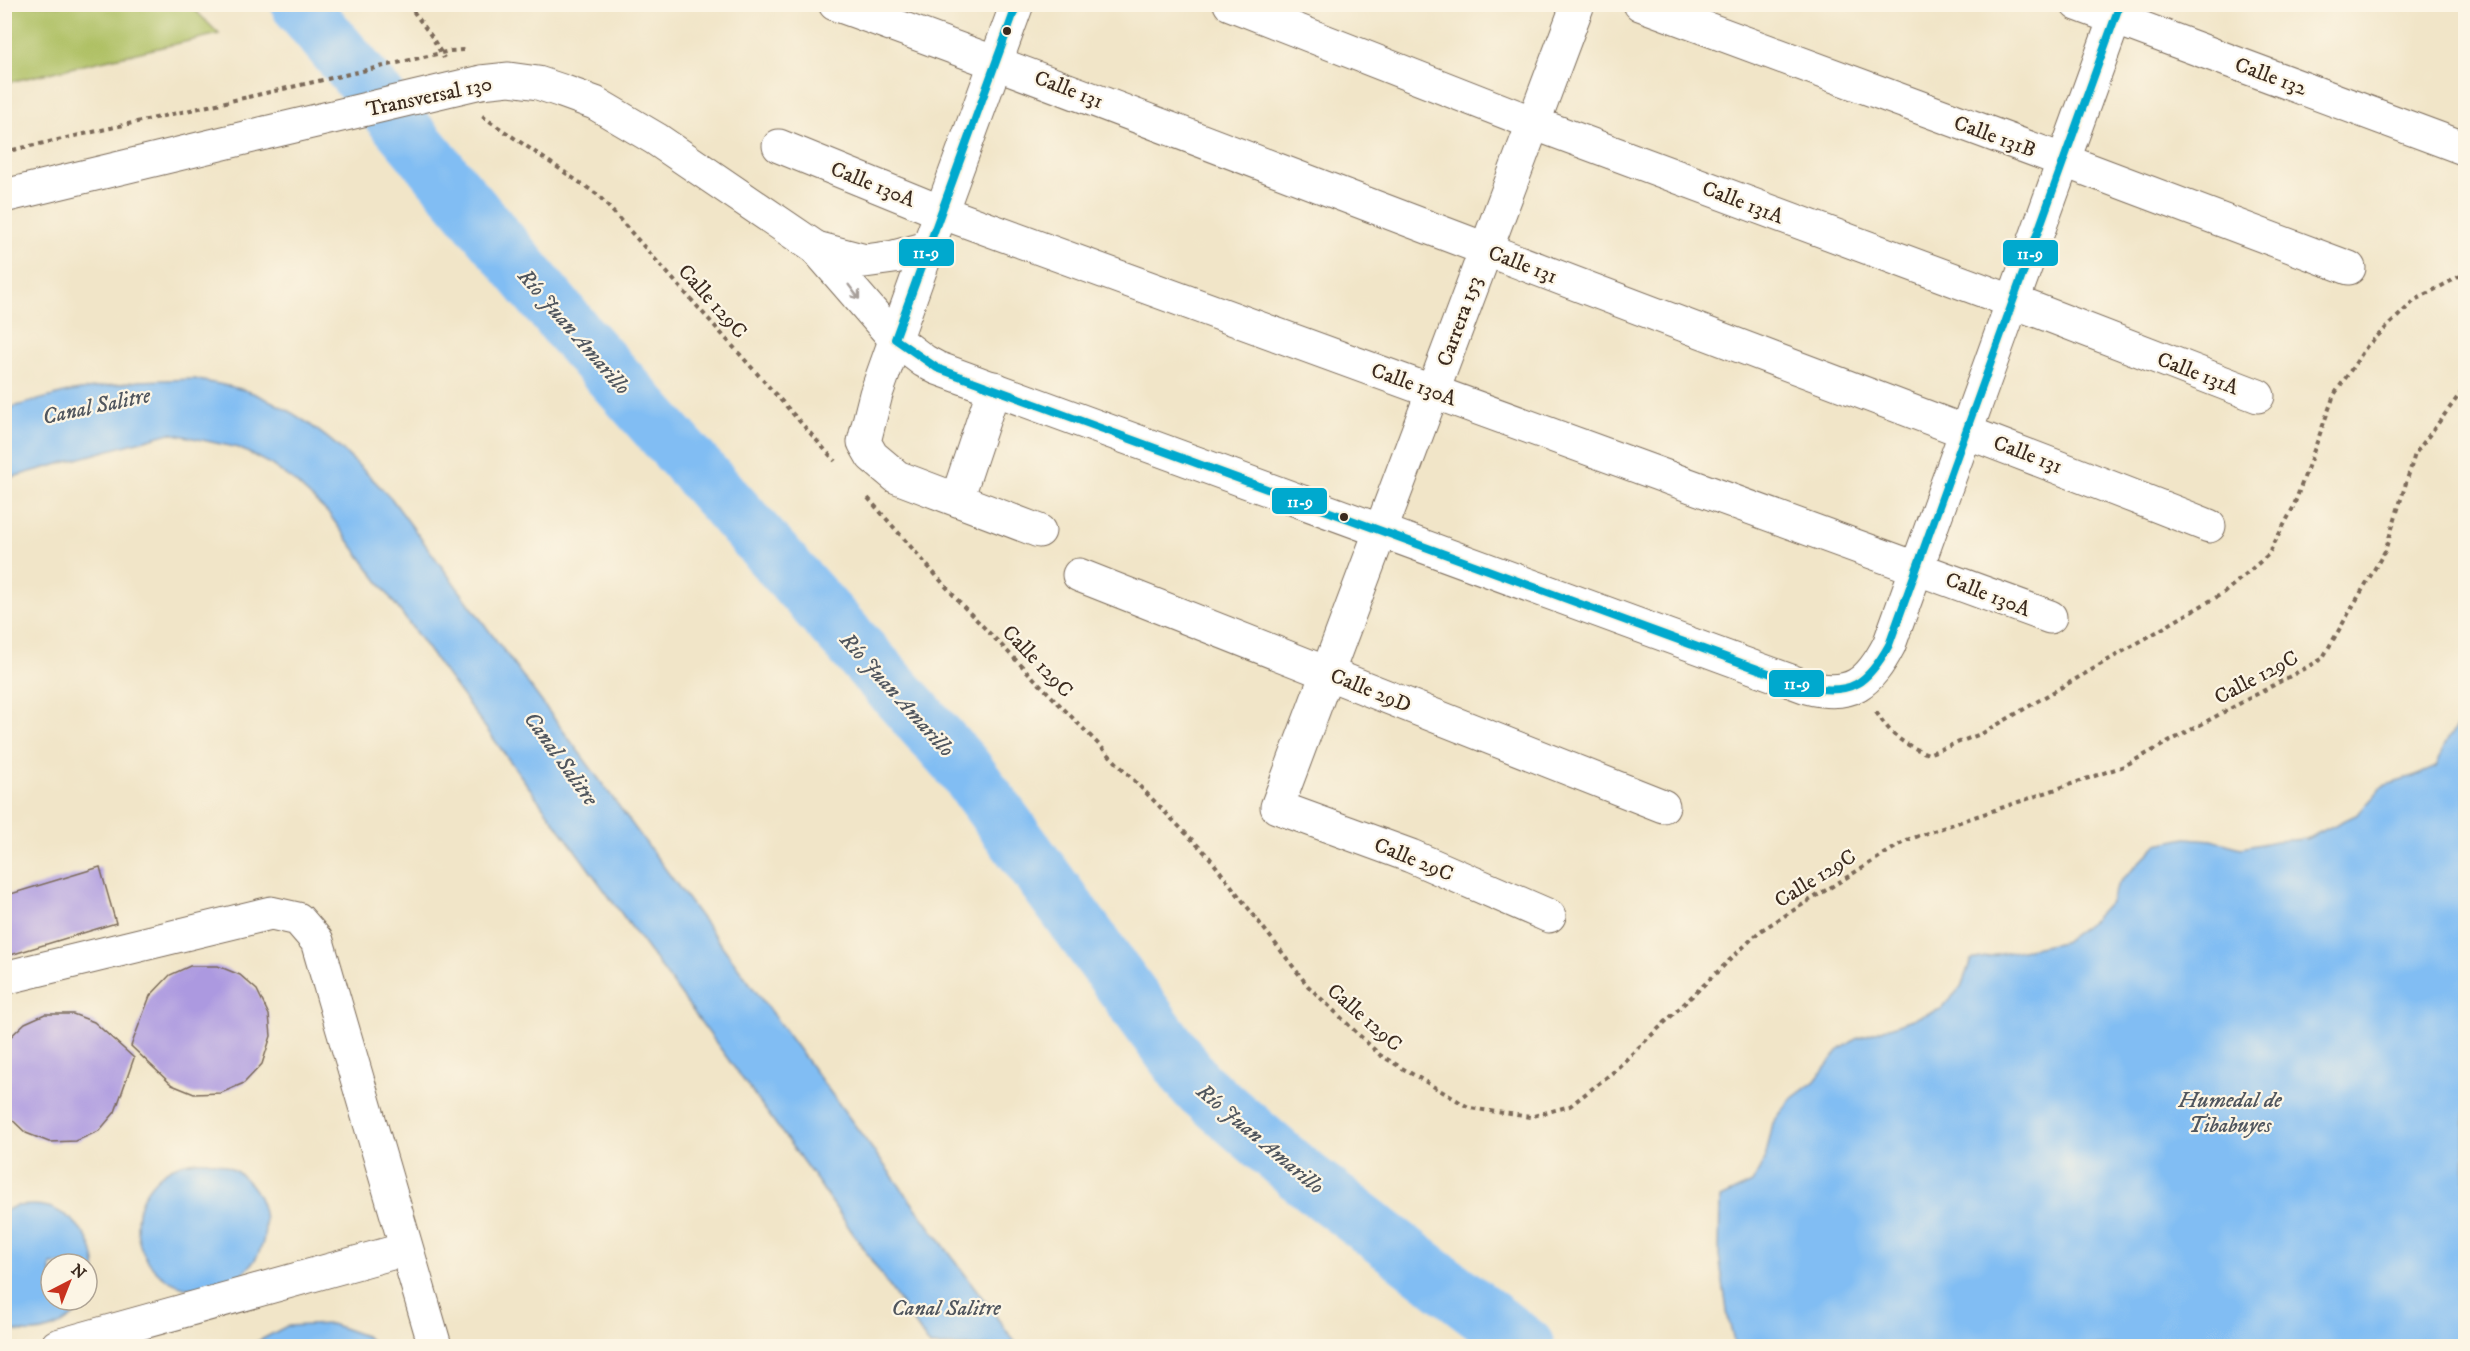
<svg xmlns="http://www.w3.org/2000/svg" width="2470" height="1351" font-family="'IM FELL DW Pica',serif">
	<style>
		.green { fill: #aec064; stroke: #747541; stroke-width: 1.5 }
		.water { fill: #81bdf3; stroke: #5e7488; stroke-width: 1.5; fill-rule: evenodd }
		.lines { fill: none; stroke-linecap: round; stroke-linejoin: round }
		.river { stroke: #81bdf3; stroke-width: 57 }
		.building { fill: #ac99e0 }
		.minor-casing { stroke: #7b6b5a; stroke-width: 35 }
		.major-casing { stroke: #7b6b5a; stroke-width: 35 }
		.path { stroke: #7b6b5a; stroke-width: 4; stroke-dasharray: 4.5 4.5; stroke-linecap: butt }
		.minor { stroke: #fff; stroke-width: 33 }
		.major { stroke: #fff; stroke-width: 33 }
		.major-bridge-casing { stroke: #7b6b5a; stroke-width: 35; stroke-linecap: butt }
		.path-bridge { stroke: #7b6b5a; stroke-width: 4; stroke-dasharray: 4.5 4.5; stroke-linecap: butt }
		.major-bridge { stroke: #fff; stroke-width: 33 }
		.bus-1-casing { stroke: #fcf5e5; stroke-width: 12 }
		.bus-1 { stroke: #00a9ce; stroke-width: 8 }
		.oneway { stroke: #a79f9a }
		.bus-dot { fill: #3b2a1e; stroke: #fcf5e5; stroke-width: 2 }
		.labels { text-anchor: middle; stroke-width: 4.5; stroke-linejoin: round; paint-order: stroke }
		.street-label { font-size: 21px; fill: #3b2a1e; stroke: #fcf5e5 }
		.water-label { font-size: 22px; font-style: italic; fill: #50565e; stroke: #fcf5e5 }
		.line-badge { stroke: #fcf5e5; stroke-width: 2 }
		.badge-label { font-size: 16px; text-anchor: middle; font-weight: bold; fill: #fff }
	</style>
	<rect width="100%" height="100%" fill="#fcf5e5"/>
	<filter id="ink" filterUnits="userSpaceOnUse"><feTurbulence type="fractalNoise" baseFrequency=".0167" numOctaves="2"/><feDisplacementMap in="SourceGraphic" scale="12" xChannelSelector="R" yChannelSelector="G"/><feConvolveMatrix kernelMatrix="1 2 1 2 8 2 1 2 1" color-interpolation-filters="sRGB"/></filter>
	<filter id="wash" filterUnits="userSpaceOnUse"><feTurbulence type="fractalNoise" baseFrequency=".008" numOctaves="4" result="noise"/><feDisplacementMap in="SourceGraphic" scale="24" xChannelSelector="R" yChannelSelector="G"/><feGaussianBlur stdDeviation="1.35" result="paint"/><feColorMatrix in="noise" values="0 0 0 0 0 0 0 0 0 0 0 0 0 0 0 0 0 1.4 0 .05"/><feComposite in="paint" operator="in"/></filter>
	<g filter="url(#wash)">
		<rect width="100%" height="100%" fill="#f1e5c8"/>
		<!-- green -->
		<polygon class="green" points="4,5 190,5 219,34 5,83"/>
		<!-- water -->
		<g class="water">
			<path d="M195,379c19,5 40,7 58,14 56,23 96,61 138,105l627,848h-88l-112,-164 -489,-668 -34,-32 -25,-18 -31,-16 -69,-15 -165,46v-70l63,-17 71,-11z"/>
			<polygon points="2465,715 2465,1346 1735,1346 1728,1317 1719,1255 1720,1198 1752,1183 1765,1159 1773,1123 1791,1099 1815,1081 1838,1051 1856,1039 1941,1009 1961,987 1971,960 2063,942 2094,919 2110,902 2118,884 2158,844 2186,838 2212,840 2241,848 2276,841 2306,839 2358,814 2383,786 2413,777 2436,767 2447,740"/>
			<circle cx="201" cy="1225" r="64"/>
			<path d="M15,1206c9,0 20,-2 28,0 10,1 21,8 29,14 56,51 2,131 -67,108v-117zM51,1264h36v36h-36z"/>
			<polygon points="331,1324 365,1336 378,1346 249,1346 287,1326"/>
		</g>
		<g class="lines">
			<!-- river -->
			<polyline class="river" points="299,4 577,336 963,767 1196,1085 1297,1172 1526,1346"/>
		</g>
		<g id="blocks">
			<!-- building -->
			<g class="building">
				<polygon points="100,867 116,923 4,957 4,896"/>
				<polygon points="190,966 218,966 240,975 257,990 269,1015 271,1036 262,1064 244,1083 221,1093 194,1094 172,1085 131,1046 150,996 170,975"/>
				<polygon points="45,1014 73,1014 94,1022 134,1058 115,1112 99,1131 76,1141 49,1142 26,1133 4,1112 4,1043 25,1023"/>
			</g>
		</g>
	</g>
	<g filter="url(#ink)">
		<use href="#blocks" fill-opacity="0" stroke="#7b6b5a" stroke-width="1.5"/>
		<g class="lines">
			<defs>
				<g id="minor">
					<path d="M835,4c218,78 433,163 650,245 241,93 484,182 724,277"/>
					<polyline points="1230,4 1533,123 2038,311 2258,396"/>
					<polyline points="1640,4 2089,170 2349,268"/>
					<polyline points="2077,4 2466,149"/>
					<polyline points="779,146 941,212 2050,617"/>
					<polyline points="928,248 876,394 864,442 872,456 897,477 1039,531"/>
					<polyline points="957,499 994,388"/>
					<polyline points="1079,575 1663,806"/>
					<polyline points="1549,916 1411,856 1277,807 1578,4"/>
					<polyline points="4,978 271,913 298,919 317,941 435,1346"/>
					<polyline points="57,1346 406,1249"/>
				</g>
				<g id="major">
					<path d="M481,82l28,-3 29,4 24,8 33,12 61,36 160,109 79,91 29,22 13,7 870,319c44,12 62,-4 82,-42l231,-641"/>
					<polyline points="4,196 265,133"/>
					<polyline points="816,248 865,261 894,257 928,248 1017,4"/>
				</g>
			</defs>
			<!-- minor casing -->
			<use href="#minor" class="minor-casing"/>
			<!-- major casing -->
			<use href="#major" class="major-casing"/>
			<!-- path -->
			<g class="path">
				<polyline points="408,4 432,37 444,58"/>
				<polyline points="450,51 464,50"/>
				<polyline points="482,116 598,195 835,461"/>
				<polyline points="4,152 248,97"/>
				<polyline points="868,498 962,605 1209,857 1308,986 1380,1055 1470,1108 1530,1117 1570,1106 1612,1073 1760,931 1907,840 2124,766 2322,659 2385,551 2415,454 2466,386"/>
				<path d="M1876,712c17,25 25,31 52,42l55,-21 242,-141 43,-37 25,-47 41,-113 33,-49 48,-46 51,-27"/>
			</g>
			<!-- minor -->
			<use href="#minor" class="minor"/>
			<!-- major -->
			<use href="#major" class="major"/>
			<defs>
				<polyline id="major-bridge" points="265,133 481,82"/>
			</defs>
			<!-- major-bridge casing -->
			<use href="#major-bridge" class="major-bridge-casing"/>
			<!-- path-bridge -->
			<polyline class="path-bridge" points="248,97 450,51"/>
			<!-- major-bridge -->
			<use href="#major-bridge" class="major-bridge"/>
			<defs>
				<path id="bus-1" d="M1017,4l-122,335 42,29 870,319c44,9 61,-4 82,-42l231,-641"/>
			</defs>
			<!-- bus-1 casing -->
			<use href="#bus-1" class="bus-1-casing"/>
			<!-- bus-1 -->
			<use href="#bus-1" class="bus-1"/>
		</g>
		<!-- one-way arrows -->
		<defs><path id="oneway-shaft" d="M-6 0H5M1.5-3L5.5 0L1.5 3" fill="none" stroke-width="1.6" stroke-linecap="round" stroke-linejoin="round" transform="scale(1.5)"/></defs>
		<use class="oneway" href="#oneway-shaft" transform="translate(854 292) rotate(53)"/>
	</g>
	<!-- markers -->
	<g class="bus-dot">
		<circle cx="1007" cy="31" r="5"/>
		<circle cx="1344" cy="517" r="5"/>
	</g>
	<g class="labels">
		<!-- street labels -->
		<g class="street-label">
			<text transform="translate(2271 76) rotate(20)" y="7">Calle 132</text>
			<text transform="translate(1069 89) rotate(21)" y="7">Calle 131</text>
			<text transform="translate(429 96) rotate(-12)" y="7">Transversal 130</text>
			<text transform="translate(1995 136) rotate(20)" y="7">Calle 131B</text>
			<text transform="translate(873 184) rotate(22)" y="7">Calle 130A</text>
			<text transform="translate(1743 202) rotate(21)" y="7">Calle 131A</text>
			<text transform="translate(1523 264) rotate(21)" y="7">Calle 131</text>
			<text transform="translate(713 301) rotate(48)" y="7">Calle 129C</text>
			<text transform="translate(1459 321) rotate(-70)" y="7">Carrera 153</text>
			<text transform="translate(2198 373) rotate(21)" y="7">Calle 131A</text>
			<text transform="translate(1414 384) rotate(20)" y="7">Calle 130A</text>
			<text transform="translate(2028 454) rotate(21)" y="7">Calle 131</text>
			<text transform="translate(1988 594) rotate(21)" y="7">Calle 130A</text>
			<text transform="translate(1038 661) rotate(46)" y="7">Calle 129C</text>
			<text transform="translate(2256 677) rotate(-28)" y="7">Calle 129C</text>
			<text transform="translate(1371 690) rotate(22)" y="7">Calle 29D</text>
			<text transform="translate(1414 859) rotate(22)" y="7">Calle 29C</text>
			<text transform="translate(1815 878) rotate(-32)" y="7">Calle 129C</text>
			<text transform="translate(1365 1017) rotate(41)" y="7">Calle 129C</text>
		</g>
		<!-- water labels -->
		<g class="water-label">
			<text transform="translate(575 331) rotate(49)" y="8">Río Juan Amarillo</text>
			<text transform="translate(96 405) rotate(-12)" y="8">Canal Salitre</text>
			<text transform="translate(898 694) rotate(48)" y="8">Río Juan Amarillo</text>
			<text transform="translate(562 758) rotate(54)" y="8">Canal Salitre</text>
			<text x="2230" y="1107">Humedal de<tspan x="2230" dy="25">Tibabuyes</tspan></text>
			<text transform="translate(1261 1138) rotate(40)" y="8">Río Juan Amarillo</text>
			<text x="946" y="1315">Canal Salitre</text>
		</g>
	</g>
	<g class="line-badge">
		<rect x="898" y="238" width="57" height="29" rx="6" fill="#00a9ce"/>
		<rect x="2002" y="239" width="57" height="28" rx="6" fill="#00a9ce"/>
		<rect x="1271" y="487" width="57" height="28" rx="6" fill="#00a9ce"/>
		<rect x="1768" y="669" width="57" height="29" rx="6" fill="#00a9ce"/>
	</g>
	<g class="badge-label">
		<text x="926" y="258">11-9</text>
		<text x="2030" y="259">11-9</text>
		<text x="1300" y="507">11-9</text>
		<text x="1797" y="689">11-9</text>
	</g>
	<!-- margin -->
	<rect width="2470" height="1351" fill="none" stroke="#fcf5e5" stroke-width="24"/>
	<!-- north arrow -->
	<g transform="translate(69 1282) rotate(42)"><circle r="28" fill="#fcf5e5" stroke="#afa495" stroke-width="1.5"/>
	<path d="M0-4.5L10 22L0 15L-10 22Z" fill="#c8321e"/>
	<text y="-9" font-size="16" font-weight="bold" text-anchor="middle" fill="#3b2a1e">N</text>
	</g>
</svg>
